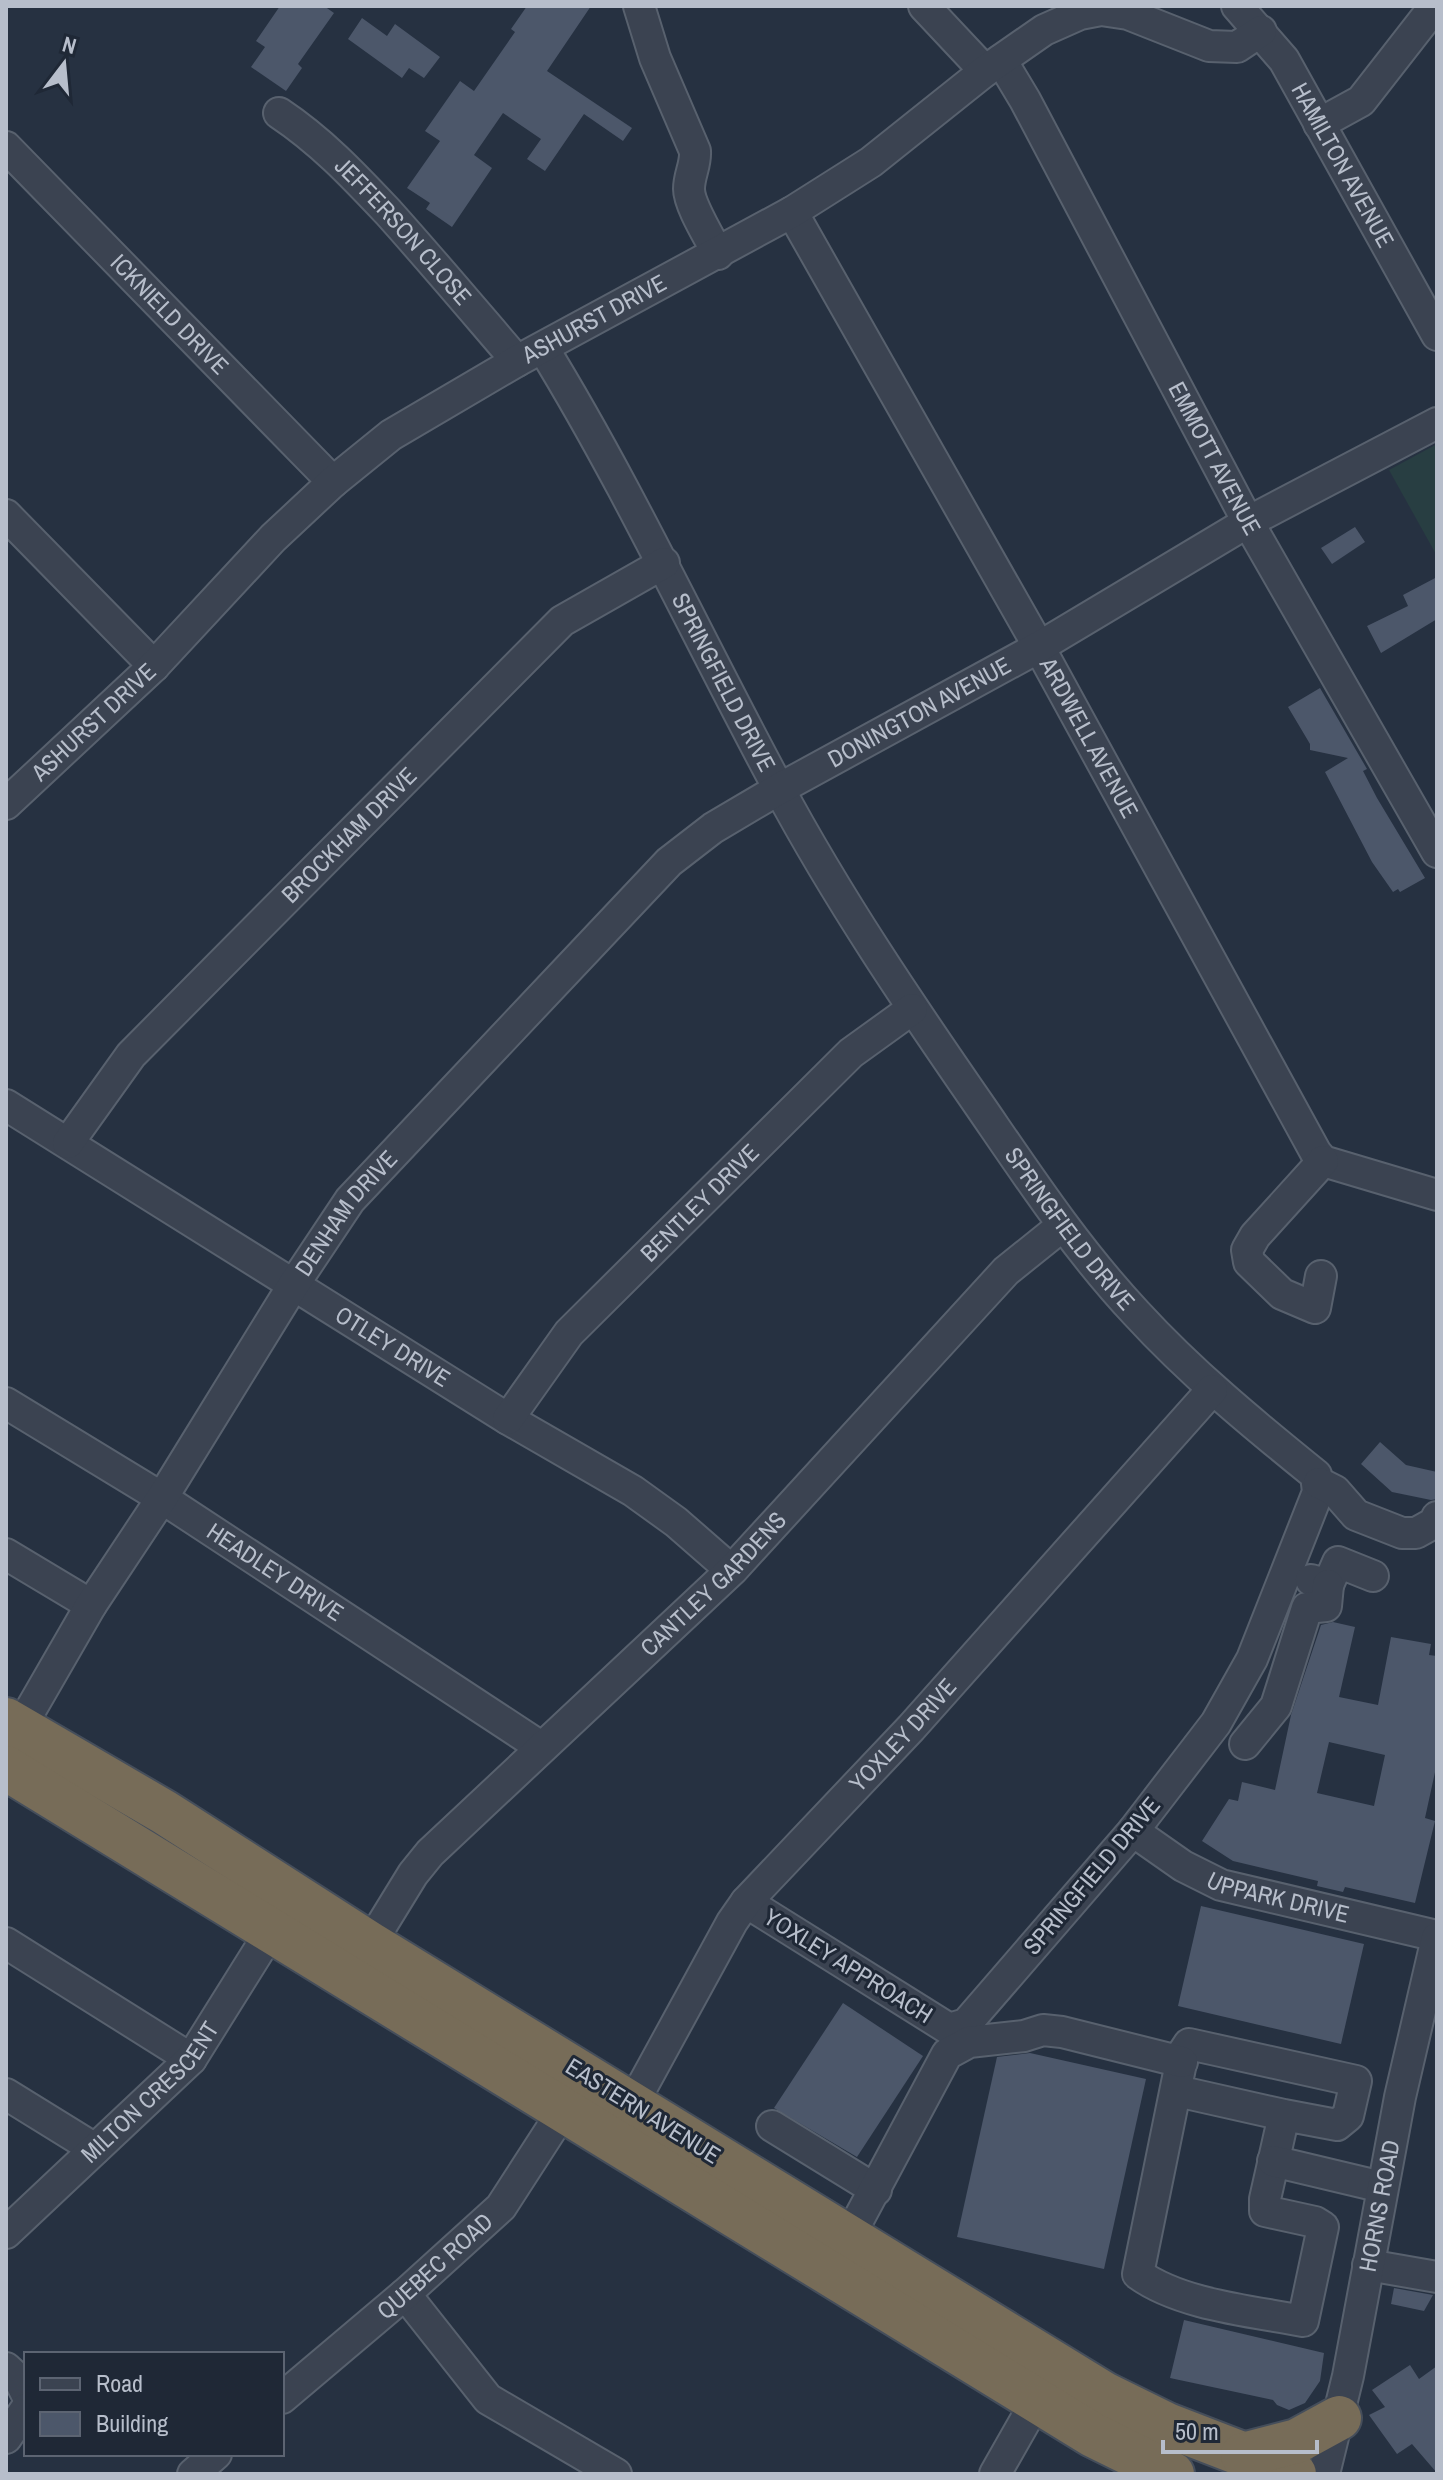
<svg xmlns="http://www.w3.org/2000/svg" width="1443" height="2480" font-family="'Archivo Narrow',sans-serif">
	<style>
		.green { fill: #283e42 }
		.building { fill: #4c576a; fill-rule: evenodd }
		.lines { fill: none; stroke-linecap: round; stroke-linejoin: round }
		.minor-casing { stroke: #58616e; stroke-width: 34 }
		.highway-casing { stroke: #454e5b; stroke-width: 48 }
		.minor { stroke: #3b4351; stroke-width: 30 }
		.highway { stroke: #776c58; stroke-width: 44 }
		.labels { text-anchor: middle; stroke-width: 6; stroke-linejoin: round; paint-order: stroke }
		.street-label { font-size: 24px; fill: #b7becb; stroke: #1f2836 }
	</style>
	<rect width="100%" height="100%" fill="#263141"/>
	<!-- green -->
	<polygon class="green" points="1437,444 1437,556 1389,470"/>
	<!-- building -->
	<g class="building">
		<polygon points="280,6 324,6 334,13 298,64 302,68 286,91 251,67 265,47 256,41"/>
		<polygon points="527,6 591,6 547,71 632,128 623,141 584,114 545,171 527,159 541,139 503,113 474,155 492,168 452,227 426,209 430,203 407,188 440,141 425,131 460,81 474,91 515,32 511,29"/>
		<polygon points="362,18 387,36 395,24 440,57 424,78 409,68 402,78 348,39"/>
		<polygon points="1355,527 1365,542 1332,564 1321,548"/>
		<polygon points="1437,577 1437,619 1381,653 1367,626 1408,606 1403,595"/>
		<polygon points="1320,688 1367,769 1363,771 1377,798 1425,878 1400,892 1398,889 1393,892 1372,862 1325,772 1348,758 1310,750 1310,744 1288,707"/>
		<polygon points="1380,1442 1406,1465 1437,1472 1437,1499 1431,1500 1392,1492 1361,1464"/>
		<path d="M1333,1622l22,5 -16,70 39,8 13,-68 40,7 -2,11 8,1v107l-12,55 10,3 -20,82 -70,-16 -2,5 -26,-6 1,-5 -85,-20 -31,-20 27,-42 9,2 4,-19 33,8 16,-75 30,-90zM1329,1742l56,13 -11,51 -57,-13z"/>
		<polygon points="1201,1906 1364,1944 1341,2044 1178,2006"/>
		<polygon points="843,2003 923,2056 857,2157 774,2108"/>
		<polygon points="1030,2053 1146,2079 1104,2269 957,2237 997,2057"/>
		<polygon points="1394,2288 1433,2295 1424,2311 1391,2304"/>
		<polygon points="1184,2320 1324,2353 1320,2381 1305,2403 1289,2410 1277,2405 1273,2400 1170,2378"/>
		<polygon points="1410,2365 1419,2379 1437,2366 1437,2473 1412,2444 1397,2454 1369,2415 1385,2407 1372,2390"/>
	</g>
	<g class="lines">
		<defs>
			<g id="minor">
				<path d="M639,6l16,52 40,93c1,14 -6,24 -6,38 0,16 21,49 29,65"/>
				<polyline points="924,6 985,71"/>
				<path id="s1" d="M1237,6l47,54 153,275"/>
				<path id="s2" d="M1001,60l24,40 223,422 189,330"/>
				<path id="s3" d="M279,113c42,28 74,62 109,99 44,49 86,99 129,149"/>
				<polyline points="1319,124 1361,101 1435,6"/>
				<path id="s4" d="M6,147l327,335"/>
				<path id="s5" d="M792,212l247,435 277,506 7,8 114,34"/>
				<path id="s6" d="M543,348c87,142 156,293 235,439 60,112 132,218 204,322 48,70 95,141 154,204 55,60 117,111 180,162l2,17 -66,167 -36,64 -83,108 -167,193 -17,5 -203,-127"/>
				<polyline points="6,515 154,666"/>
				<path id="s7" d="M6,804l148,-138 119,-128 60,-56 58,-47 126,-74 275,-149 79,-50 114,-91 59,-41 36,-16 21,-4 27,4 81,32 28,1 24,-16"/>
				<path id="s8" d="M6,1105l502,314 125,72 43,31 55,48"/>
				<path id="s9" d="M68,1143l63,-88 431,-434 102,-58"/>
				<polyline points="1321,1276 1315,1308 1282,1294 1249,1262 1247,1250 1255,1236 1323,1161"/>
				<path id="s10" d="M6,1403l156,95 379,249"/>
				<path id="s11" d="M508,1419l61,-86 282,-280 61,-44"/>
				<polyline points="1319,1483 1335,1491 1356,1515 1402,1533 1416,1533 1434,1523 1437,1517"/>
				<polyline points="6,1554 91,1605"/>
				<polyline points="1311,1580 1328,1585 1338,1562 1373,1576"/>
				<path id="s12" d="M20,1728l71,-123 71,-107 132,-214 56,-84 319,-338 44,-34 66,-39 260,-142 209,-125 189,-99"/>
				<polyline points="1245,1744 1276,1706 1307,1608 1326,1606 1328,1585"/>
				<path id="s13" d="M1133,1831l50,35 38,19 216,51"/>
				<polyline points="6,1943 191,2059"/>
				<path id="s14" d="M370,1944l43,-70 17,-21 303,-284 273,-298 56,-45"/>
				<path d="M1177,2091l107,24 -19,84v12l50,11 8,5 -20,94c-52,-10 -122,-16 -165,-47l45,-221 6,-9 167,37 -8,35 -11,9 -53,-10"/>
				<polyline points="6,2094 95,2149"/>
				<path id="s15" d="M632,2105l100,-183 14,-20 165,-174 301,-338"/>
				<polyline points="772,2126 876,2190"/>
				<polyline points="1273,2161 1382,2187"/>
				<path id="s16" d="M6,2233l185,-174 80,-128"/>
				<polyline points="849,2237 947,2054 969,2042 1024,2036 1043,2030 1062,2032 1182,2062"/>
				<polyline points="1368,2265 1437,2277"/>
				<polyline points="405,2294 488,2399 616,2474"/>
				<polyline points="6,2368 20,2381 26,2393"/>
				<path id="s17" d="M282,2398l123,-104 96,-87 62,-96"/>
				<polyline points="6,2438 26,2409"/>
				<polyline points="193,2474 216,2454"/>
				<polyline points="995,2474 1037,2400"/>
				<path id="s18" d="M1324,2474l24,-98 52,-279 37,-159"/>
			</g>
			<g id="highway">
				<polyline points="6,1720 164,1812 370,1944 1104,2394 1167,2425 1294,2474"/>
				<polyline points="6,1768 1093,2435 1172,2474"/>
				<polyline points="1243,2455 1297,2441 1339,2418"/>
			</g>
		</defs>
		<!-- minor casing -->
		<use href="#minor" class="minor-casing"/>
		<!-- highway casing -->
		<use href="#highway" class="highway-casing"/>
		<!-- minor -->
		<use href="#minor" class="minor"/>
		<!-- highway -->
		<use href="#highway" class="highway"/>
	</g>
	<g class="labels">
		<!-- street labels -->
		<g class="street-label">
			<text dy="8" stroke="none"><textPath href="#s1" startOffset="192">HAMILTON AVENUE</textPath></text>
			<text dy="8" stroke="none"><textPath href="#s3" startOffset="172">JEFFERSON CLOSE</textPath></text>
			<text dy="8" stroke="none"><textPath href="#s4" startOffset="234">ICKNIELD DRIVE</textPath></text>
			<text dy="8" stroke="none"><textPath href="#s7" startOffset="768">ASHURST DRIVE</textPath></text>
			<text dy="8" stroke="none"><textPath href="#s2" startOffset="452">EMMOTT AVENUE</textPath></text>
			<text dy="8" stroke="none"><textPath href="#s6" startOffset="380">SPRINGFIELD DRIVE</textPath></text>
			<text dy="8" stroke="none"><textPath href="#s12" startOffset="1380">DONINGTON AVENUE</textPath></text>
			<text dy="8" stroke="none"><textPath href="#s7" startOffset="120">ASHURST DRIVE</textPath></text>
			<text dy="8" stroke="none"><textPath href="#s5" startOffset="604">ARDWELL AVENUE</textPath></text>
			<text dy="8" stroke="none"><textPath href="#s9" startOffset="418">BROCKHAM DRIVE</textPath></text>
			<text dy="8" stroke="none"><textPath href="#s11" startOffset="290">BENTLEY DRIVE</textPath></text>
			<text dy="8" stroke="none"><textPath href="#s12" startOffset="610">DENHAM DRIVE</textPath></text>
			<text dy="8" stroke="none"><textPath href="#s6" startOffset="1028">SPRINGFIELD DRIVE</textPath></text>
			<text dy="8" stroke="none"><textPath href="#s8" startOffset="456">OTLEY DRIVE</textPath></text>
			<text dy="8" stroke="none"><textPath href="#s10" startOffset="318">HEADLEY DRIVE</textPath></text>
			<text dy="8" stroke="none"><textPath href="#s14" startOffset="500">CANTLEY GARDENS</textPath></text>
			<text dy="8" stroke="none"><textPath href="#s15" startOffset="462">YOXLEY DRIVE</textPath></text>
			<text transform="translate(1092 1876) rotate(-50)" y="8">SPRINGFIELD DRIVE</text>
			<text dy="8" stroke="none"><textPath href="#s13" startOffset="162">UPPARK DRIVE</textPath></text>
			<text transform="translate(848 1966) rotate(32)" y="8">YOXLEY APPROACH</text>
			<text dy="8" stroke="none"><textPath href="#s16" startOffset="202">MILTON CRESCENT</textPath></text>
			<text transform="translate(643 2111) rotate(32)" y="8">EASTERN AVENUE</text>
			<text dy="8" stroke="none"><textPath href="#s18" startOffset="274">HORNS ROAD</textPath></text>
			<text dy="8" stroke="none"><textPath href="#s17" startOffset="202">QUEBEC ROAD</textPath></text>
		</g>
	</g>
	<!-- border -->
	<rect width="1443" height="2480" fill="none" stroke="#b7becb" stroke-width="16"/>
	<!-- legend -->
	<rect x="24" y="2352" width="260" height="104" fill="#1f2836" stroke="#5c6472" stroke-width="2"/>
	<rect x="40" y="2378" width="40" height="12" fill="#3b4351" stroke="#5c6472" stroke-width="2"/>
	<text x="96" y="2392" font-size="24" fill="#b7becb">Road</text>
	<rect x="40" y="2412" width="40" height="24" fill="#4c576a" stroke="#5c6472" stroke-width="2"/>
	<text x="96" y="2432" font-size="24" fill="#b7becb">Building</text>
	<!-- north arrow -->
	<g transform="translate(64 64) rotate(16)" stroke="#1f2836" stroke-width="6" paint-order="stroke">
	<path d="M0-6L14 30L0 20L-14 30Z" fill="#b7becb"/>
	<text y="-12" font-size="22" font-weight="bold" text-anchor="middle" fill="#b7becb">N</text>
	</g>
	<!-- scale -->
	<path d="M1163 2440v12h154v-12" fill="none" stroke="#b7becb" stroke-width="4"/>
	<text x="1175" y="2440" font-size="24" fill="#b7becb" stroke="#1f2836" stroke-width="6" paint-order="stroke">50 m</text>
</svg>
